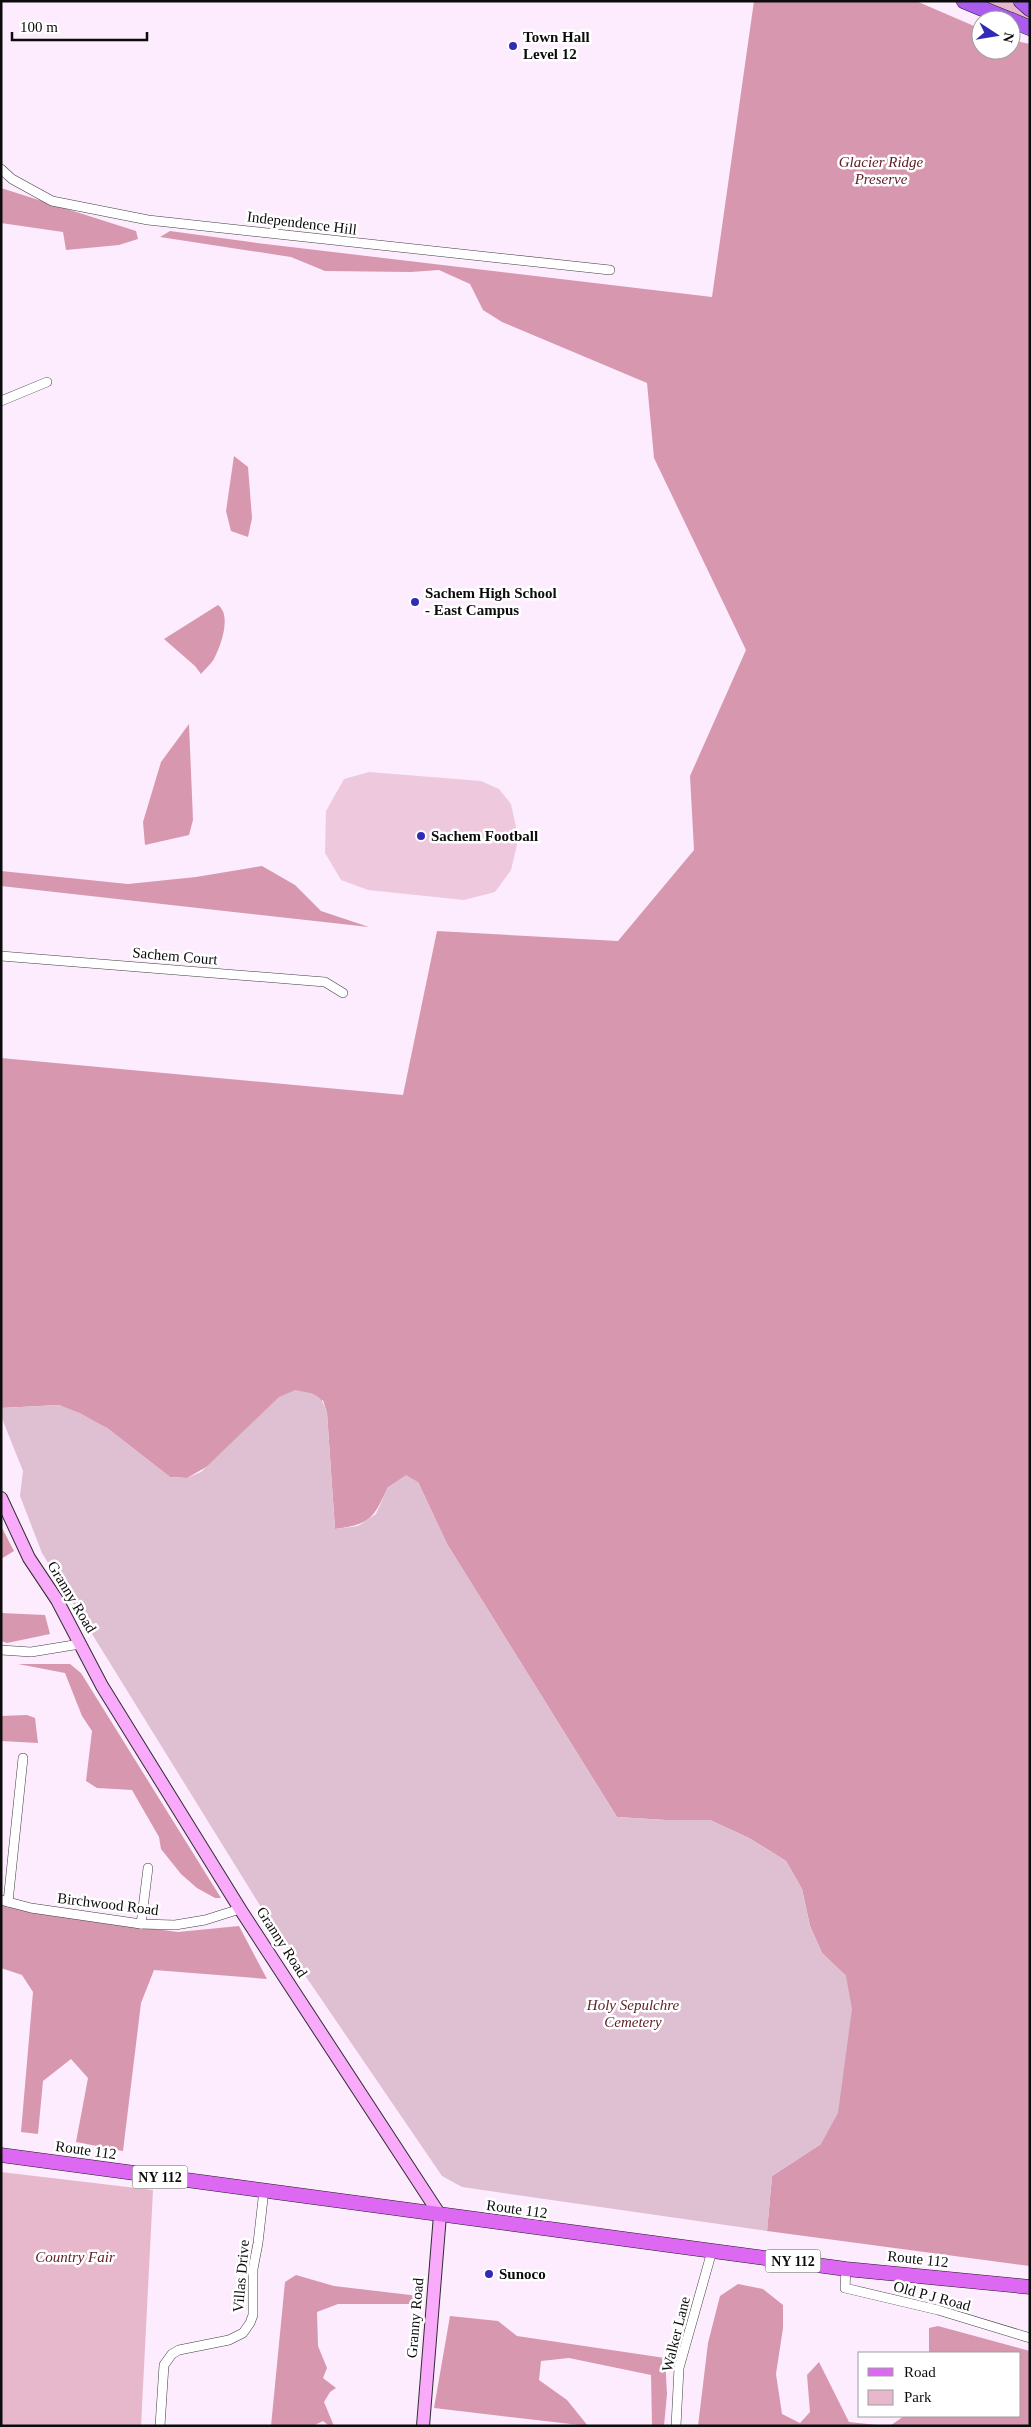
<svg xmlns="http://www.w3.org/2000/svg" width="1031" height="2427" font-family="'Times New Roman',serif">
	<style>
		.green { fill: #e7b8cc }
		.forest { fill: #d798af }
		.cemetery { fill: #dfbfd2 }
		.pitch { fill: #eec9de }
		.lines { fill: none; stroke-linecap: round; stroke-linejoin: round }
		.street-casing { stroke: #3f3f3f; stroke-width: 10 }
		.secondary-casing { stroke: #2e2e2e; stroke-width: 14 }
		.primary-casing { stroke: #1d1d1d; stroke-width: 15 }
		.highway-casing { stroke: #1d1d1d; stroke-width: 16 }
		.street { stroke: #fff; stroke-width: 9 }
		.secondary { stroke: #f9aafb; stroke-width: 12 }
		.primary { stroke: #dd68f2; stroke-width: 14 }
		.highway { stroke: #ab5bee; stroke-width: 15 }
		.poi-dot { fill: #302bb6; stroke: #fff; stroke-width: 2 }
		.labels { text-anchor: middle; stroke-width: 5; stroke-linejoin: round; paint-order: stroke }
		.shield { fill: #fff; stroke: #555; stroke-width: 1 }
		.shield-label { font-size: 14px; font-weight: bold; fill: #0c0c0c }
		.poi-label { font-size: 15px; font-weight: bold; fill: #0c0c0c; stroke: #fff; text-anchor: start }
		.park-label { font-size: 15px; font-style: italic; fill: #612028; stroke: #fff }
		.street-label { font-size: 15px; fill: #0c0c0c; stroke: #fff }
	</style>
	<rect width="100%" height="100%" fill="#fcecfe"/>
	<!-- green -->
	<g class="green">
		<polygon points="964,1 1030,1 1030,28"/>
		<polygon points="1,2172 153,2190 141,2426 1,2426"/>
	</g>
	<!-- forest -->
	<g class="forest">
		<path d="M754,1h162l65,28v21h30v-10l19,4v2222l-263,-35 5,-55 49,-32 25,-168 -24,-23 -12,-27 -8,-37 -16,-28 -37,-23 -39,-18h-44l-49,-3 -170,-273 -29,-62 -30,5c-15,32 -17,37 -53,42l-8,-116 -4,-13 -136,78 -17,-1 -63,-49 -48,-23 -58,3v-350l402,37 34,-164 181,10 76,-91 -4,-74 56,-126 -92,-192 -7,-75 -145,-61 -19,-12 -13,-26 -31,-14 -28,2 -86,-1 -34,-14 -131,-20 10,-6 87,12 455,54z"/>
		<polygon points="1,188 136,231 138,239 119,245 66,250 63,232 1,223"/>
		<polygon points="234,456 248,467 252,518 248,537 231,531 226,511"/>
		<path d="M218,605c14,10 3,41 -4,54 -3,5 -9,10 -13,15l-6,-8 -31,-27z"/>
		<polygon points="189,724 193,820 189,835 145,845 143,822 161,762"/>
		<polygon points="262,866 295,885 321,911 369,927 1,886 1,871 128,884 196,877"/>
		<polygon points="1,1526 14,1551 1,1559"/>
		<polygon points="1,1613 45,1615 50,1634 7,1643 1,1641"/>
		<polygon points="18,1664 70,1664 81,1673 221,1898 215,1898 197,1888 181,1874 161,1849 159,1837 132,1790 97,1788 86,1781 92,1731 82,1716 65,1673"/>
		<polygon points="27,1715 35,1718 38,1743 1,1741 1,1716"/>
		<polygon points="1,1904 78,1919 178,1932 239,1926 267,1979 154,1970 141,2003 123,2151 76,2142 88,2078 71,2059 43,2081 38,2134 21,2132 33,1992 22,1975 1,1968"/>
		<polygon points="296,2275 334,2286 419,2296 413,2304 338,2304 317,2312 318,2346 327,2368 323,2378 336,2388 330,2392 324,2402 334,2426 329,2426 323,2421 313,2426 271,2426 285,2282"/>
		<polygon points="738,2284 763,2289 783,2305 783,2328 776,2374 782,2414 800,2423 810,2412 807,2375 819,2362 849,2422 887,2426 698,2426 708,2343 720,2296"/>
		<polygon points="450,2316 498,2321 517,2336 665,2358 667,2394 664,2426 652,2426 651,2375 569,2358 541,2361 539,2380 567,2400 588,2426 434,2408"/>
		<polygon points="938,2326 1030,2351 1030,2426 890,2426 904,2416 1020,2416 1020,2353 929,2353 929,2328"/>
	</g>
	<!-- cemetery -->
	<path class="cemetery" d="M295,1390c20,4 26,3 32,23l8,116 23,-3 18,-12 12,-27 18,-12 12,7 29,62 170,273 49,3h44l39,18 37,23 16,28 8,37 12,27 24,23 6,33 -14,104 -17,31 -49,32 -5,55 -305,-44 -20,-11 -157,-230 -243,-393 -22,-57 3,-25 -22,-55v-8l58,-3 21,8 27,15 63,49 17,1 14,-6 78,-75z"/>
	<!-- pitch -->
	<polygon class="pitch" points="369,772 481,781 499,789 511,804 516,827 517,845 511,870 495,892 464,900 368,890 341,880 325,853 326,811 344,779"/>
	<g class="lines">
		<defs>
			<g id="street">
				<polyline points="1,169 12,179 52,201 148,220 610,270"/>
				<polyline points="1,401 47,382"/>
				<polyline points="1,956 325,982 343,993"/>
				<polyline points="1,1650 31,1652 80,1644"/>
				<polyline points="1,1900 31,1908 141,1924 175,1925 205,1920 240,1909"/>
				<polyline points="8,1902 23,1758"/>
				<polyline points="141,1924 148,1868"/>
				<polyline points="846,2269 845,2288 938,2310 1030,2338"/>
				<polyline points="160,2426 164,2365 172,2354 179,2350 229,2340 243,2333 250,2323 253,2315 253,2269 258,2243 264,2190"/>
				<polyline points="676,2426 679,2368 712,2251"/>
			</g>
			<polyline id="secondary" points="1,1498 29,1558 57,1600 102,1686 240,1909 440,2215 423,2426"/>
			<polyline id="primary" points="1,2155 846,2269 1030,2287"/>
			<g id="highway">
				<polyline points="964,1 1010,20"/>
				<polyline points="1021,1 1030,9"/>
				<polyline points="1011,20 1030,28"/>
			</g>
		</defs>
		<!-- street casing -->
		<use href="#street" class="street-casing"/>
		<!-- secondary casing -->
		<use href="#secondary" class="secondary-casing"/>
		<!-- primary casing -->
		<use href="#primary" class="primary-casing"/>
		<!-- highway casing -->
		<use href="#highway" class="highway-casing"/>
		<!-- street -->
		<use href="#street" class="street"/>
		<!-- secondary -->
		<use href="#secondary" class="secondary"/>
		<!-- primary -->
		<use href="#primary" class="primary"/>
		<!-- highway -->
		<use href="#highway" class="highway"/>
	</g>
	<!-- markers -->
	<g class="poi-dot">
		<circle cx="513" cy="46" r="5"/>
		<circle cx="415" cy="602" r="5"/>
		<circle cx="421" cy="836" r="5"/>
		<circle cx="489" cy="2274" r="5"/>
	</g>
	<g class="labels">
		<!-- shield labels -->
		<g class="shield">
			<rect x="132.5" y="2165.5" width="55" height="23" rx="4"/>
			<rect x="765.5" y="2249.5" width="55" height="23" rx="4"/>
		</g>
		<g class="shield-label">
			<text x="160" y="2182">NY 112</text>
			<text x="793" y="2266">NY 112</text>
		</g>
		<!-- poi labels -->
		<g class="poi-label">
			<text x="523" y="42">Town Hall<tspan x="523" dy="17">Level 12</tspan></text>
			<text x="425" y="598">Sachem High School<tspan x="425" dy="17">- East Campus</tspan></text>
			<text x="431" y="841">Sachem Football</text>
			<text x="499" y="2279">Sunoco</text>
		</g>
		<!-- park labels -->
		<g class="park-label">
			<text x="881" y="167">Glacier Ridge<tspan x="881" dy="17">Preserve</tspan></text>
			<text x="633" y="2010">Holy Sepulchre<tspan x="633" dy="17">Cemetery</tspan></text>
			<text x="75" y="2262">Country Fair</text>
		</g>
		<!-- street labels -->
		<g class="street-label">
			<text transform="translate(302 223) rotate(7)" y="5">Independence Hill</text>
			<text transform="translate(175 956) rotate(5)" y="5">Sachem Court</text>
			<text transform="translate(72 1597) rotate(59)" y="5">Granny Road</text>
			<text transform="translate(108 1904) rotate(7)" y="5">Birchwood Road</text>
			<text transform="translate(282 1942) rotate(57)" y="5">Granny Road</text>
			<text transform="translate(86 2150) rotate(8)" y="5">Route 112</text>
			<text transform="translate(517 2209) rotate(8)" y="5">Route 112</text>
			<text transform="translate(918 2259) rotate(6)" y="5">Route 112</text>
			<text transform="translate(241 2276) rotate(-85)" y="5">Villas Drive</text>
			<text transform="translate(932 2296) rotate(15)" y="5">Old P J Road</text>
			<text transform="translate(415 2318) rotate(-85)" y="5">Granny Road</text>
			<text transform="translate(676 2334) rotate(-76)" y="5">Walker Lane</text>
		</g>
	</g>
	<!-- border -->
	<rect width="1031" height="2427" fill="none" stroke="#0c0c0c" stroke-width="5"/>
	<!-- legend -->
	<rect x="858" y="2352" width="162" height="65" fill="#ffffff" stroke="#9e9e9e"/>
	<rect x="868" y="2368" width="25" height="8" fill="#dd68f2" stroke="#9e9e9e"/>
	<text x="904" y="2377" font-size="15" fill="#0c0c0c">Road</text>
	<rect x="868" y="2390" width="25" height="15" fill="#e7b8cc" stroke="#9e9e9e"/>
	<text x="904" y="2402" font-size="15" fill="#0c0c0c">Park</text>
	<!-- north arrow -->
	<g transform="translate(996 35) rotate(102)"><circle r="24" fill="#ffffff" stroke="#9e9e9e"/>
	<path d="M0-4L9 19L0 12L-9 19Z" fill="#302bb6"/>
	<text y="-8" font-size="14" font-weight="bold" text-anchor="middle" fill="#0c0c0c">N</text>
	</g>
	<!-- scale -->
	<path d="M12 32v8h135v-8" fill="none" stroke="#0c0c0c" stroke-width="2.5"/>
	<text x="20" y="32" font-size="15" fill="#0c0c0c" stroke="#ffffff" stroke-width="4" paint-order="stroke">100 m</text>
</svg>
